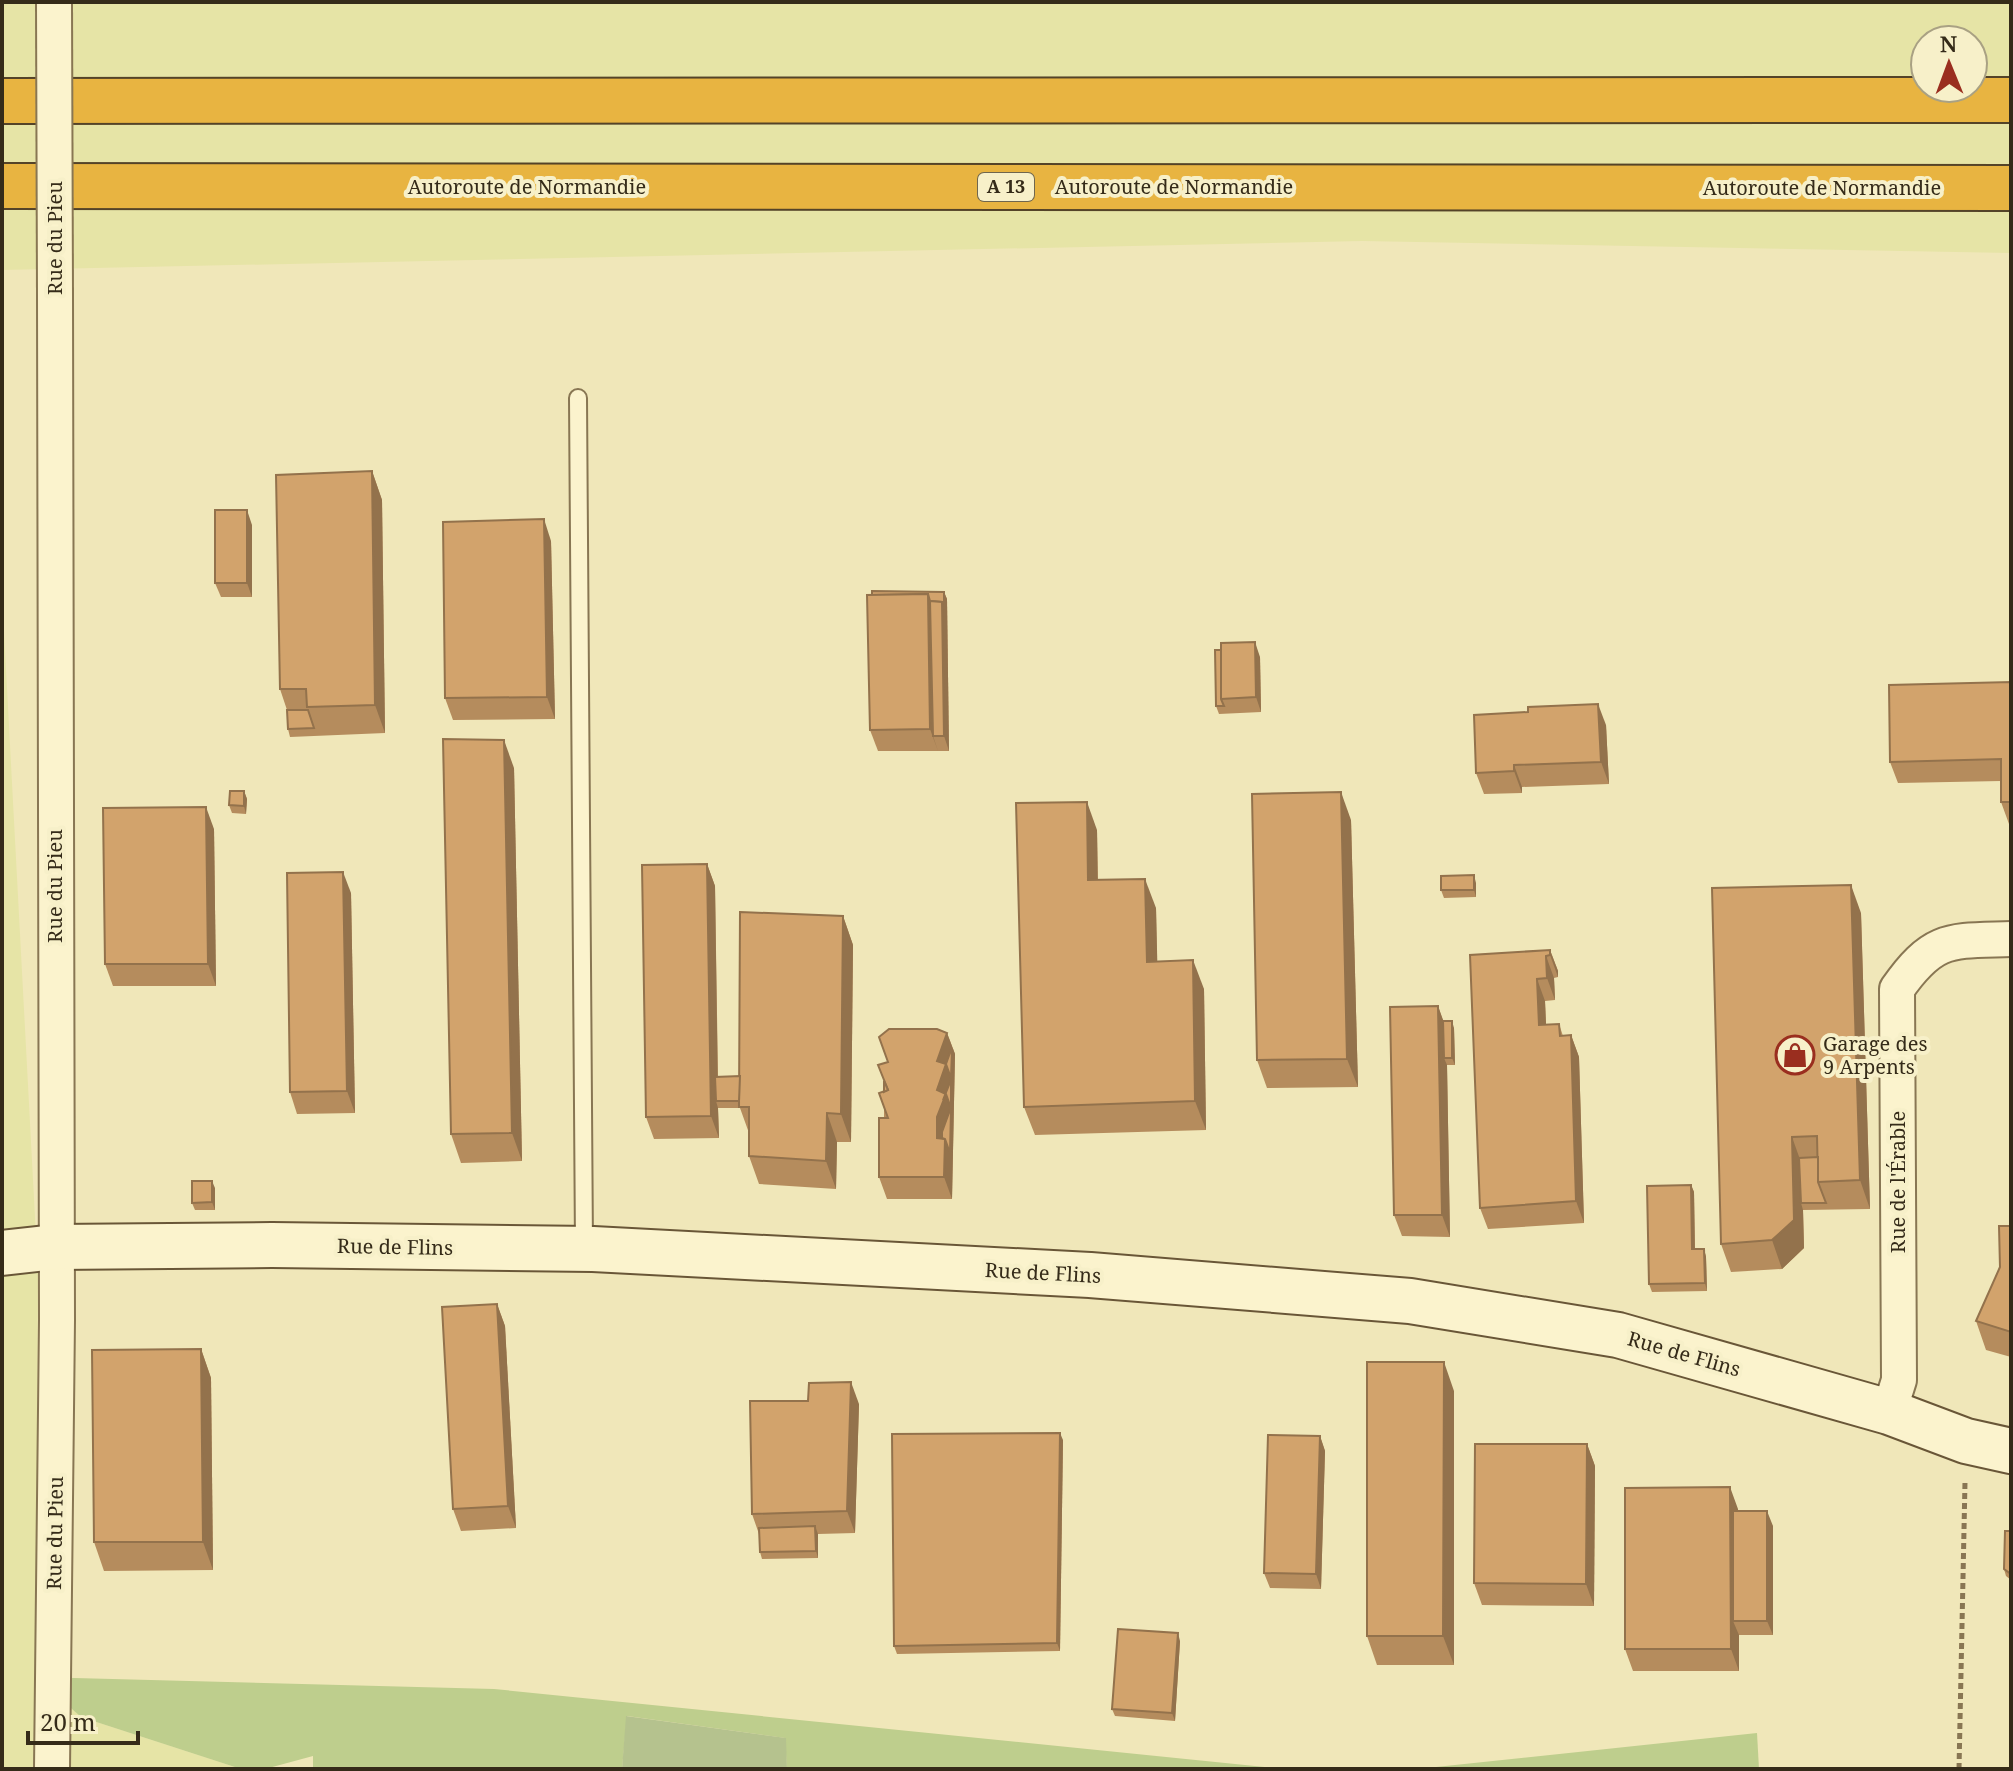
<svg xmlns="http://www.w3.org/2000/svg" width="2013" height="1771" font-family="'Noto Serif',serif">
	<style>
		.farmland { fill: #e6e4a6; fill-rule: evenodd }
		.green { fill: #bece8d }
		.cemetery { fill: #b5c28e }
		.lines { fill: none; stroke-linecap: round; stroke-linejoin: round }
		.lane-casing { stroke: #887653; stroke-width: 20 }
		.street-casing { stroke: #887653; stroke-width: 38 }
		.secondary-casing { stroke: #695637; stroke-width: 48 }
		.highway-casing { stroke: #544328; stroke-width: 48 }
		.path { stroke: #887653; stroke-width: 5; stroke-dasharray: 6 4; stroke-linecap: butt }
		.lane { stroke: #fbf3cd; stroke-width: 16 }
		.street { stroke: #fbf3cd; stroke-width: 34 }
		.secondary { stroke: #fbf3cd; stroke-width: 44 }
		.highway { stroke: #e8b441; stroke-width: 44 }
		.street-bridge-casing { stroke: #887653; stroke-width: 38; stroke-linecap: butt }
		.street-bridge { stroke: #fbf3cd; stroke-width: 34 }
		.wall { fill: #b58c5d }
		.shaded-wall { fill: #93724c }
		.building { fill: #d2a36c; stroke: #93724c; stroke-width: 2 }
		.labels { text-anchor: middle; stroke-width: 8; stroke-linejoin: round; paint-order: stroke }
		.shield { fill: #f7f0c9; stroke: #6f664e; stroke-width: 2 }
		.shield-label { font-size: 18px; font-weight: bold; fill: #352b19 }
		.street-label { font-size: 20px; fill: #352b19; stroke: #f7f0c9 }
		.poi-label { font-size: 20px; fill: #352b19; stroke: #f7f0c9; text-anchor: start }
	</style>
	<rect width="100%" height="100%" fill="#f0e7b9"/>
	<!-- farmland -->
	<g class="farmland">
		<path d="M2,2h2009v251l-649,-12 -1360,29zM1925,40h48v48h-48z"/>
		<polygon points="2,594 38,1274 36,1676 81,1717 241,1769 2,1769"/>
	</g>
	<!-- green -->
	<g class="green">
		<polygon points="36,1677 494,1689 1284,1769 787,1769 785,1738 627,1716 622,1769 313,1769 313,1756 265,1769 241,1769 81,1717"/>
		<polygon points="1757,1733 1759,1769 1417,1769"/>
	</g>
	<!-- cemetery -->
	<polygon class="cemetery" points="626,1716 786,1738 787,1769 622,1769"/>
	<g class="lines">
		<defs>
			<polyline id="lane" points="578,398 584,1247"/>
			<g id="street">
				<path d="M1889,1412l10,-32 -2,-391c37,-53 54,-48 114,-50"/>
				<polyline points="52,1769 57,1320 55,296"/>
			</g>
			<polyline id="secondary" points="2,1253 55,1247 272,1245 593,1249 1090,1275 1410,1301 1618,1335 1889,1412 1966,1441 2011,1451"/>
			<g id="highway">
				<polyline points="2,101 2011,100"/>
				<polyline points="2,186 2011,188"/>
			</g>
		</defs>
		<!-- lane casing -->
		<use href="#lane" class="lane-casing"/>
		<!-- street casing -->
		<use href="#street" class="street-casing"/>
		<!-- secondary casing -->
		<use href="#secondary" class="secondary-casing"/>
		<!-- highway casing -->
		<use href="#highway" class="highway-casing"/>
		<!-- path -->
		<polyline class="path" points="1959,1769 1965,1482"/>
		<!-- lane -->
		<use href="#lane" class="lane"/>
		<!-- street -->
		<use href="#street" class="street"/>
		<!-- secondary -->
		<use href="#secondary" class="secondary"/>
		<!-- highway -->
		<use href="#highway" class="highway"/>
		<defs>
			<polyline id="street-bridge" points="54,2 55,296"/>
		</defs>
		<!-- street-bridge casing -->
		<use href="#street-bridge" class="street-bridge-casing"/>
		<!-- street-bridge -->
		<use href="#street-bridge" class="street-bridge"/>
	</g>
	<!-- wall -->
	<g class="wall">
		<polygon points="372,471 382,500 385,733 290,737 288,729 287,710 280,689"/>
		<polygon points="252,525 252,597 221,597 215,583"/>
		<polygon points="551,541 555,719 453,720 445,698"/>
		<polygon points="944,592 947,599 949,751 878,751 870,730"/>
		<polygon points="1260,657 1261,712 1219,714 1216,706"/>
		<polygon points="2011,682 2011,824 2009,824 2001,802 2001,781 1898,783 1890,762"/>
		<polygon points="1606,725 1609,784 1522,787 1522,793 1484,794 1476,773"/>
		<polygon points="514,768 522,1161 461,1163 451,1134"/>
		<polygon points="244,791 247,799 246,814 232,813 229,805"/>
		<polygon points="1351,820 1358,1087 1267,1088 1257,1060"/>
		<polygon points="214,829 216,986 113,986 105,964"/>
		<polygon points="1097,830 1098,880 1156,908 1157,962 1204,989 1206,1130 1035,1135 1024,1107"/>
		<polygon points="707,864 715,886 718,1077 740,1076 843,916 853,945 851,1142 837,1142 836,1189 759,1184 749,1156 749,1133 740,1108 718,1108 719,1138 654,1139 646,1117"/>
		<polygon points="1476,883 1476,897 1444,898 1441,890"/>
		<polygon points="351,893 355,1113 297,1114 290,1092"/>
		<polygon points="1861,913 1870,1209 1803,1210 1804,1248 1782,1269 1731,1272 1721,1244"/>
		<polygon points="1550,950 1558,971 1558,977 1554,978 1555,1000 1545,1001 1546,1025 1559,1024 1563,1036 1571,1035 1579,1057 1584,1223 1488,1229 1480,1208 1470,955"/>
		<polygon points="1438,1006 1443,1021 1454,1028 1455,1065 1447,1065 1450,1237 1402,1236 1394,1215"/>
		<polygon points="947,1033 955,1054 952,1199 887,1199 879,1177 884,1118 884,1092"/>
		<polygon points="1691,1185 1694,1192 1695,1249 1704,1249 1706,1257 1707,1291 1652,1292 1649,1284"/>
		<polygon points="215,1188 215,1210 195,1210 192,1203"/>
		<polygon points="2011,1226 2011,1357 1986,1350 1976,1321 2000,1267"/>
		<polygon points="497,1304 505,1326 516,1528 461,1531 453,1509"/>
		<polygon points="201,1349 211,1378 213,1570 104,1571 94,1542"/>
		<polygon points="1454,1391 1454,1665 1377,1665 1367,1636"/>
		<polygon points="859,1404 855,1533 818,1534 818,1558 762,1559 760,1552 759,1534 752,1514"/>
		<polygon points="1320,1436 1325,1451 1321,1589 1270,1588 1264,1573"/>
		<polygon points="1063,1440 1060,1651 897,1654 894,1646"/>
		<polygon points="1587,1444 1595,1466 1594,1606 1482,1605 1474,1583"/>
		<polygon points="1738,1509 1738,1511 1773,1526 1773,1635 1739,1635 1739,1671 1633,1671 1625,1649"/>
		<polygon points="2011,1531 2011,1580 2006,1576 2004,1569"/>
		<polygon points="1180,1641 1175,1721 1115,1716 1112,1709"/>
	</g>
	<!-- shaded-wall -->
	<g class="shaded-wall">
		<polygon points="372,471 382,500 385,733 375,705"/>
		<polygon points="247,510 252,525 252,597 247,583"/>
		<polygon points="544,519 551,541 555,719 547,697"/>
		<polygon points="944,592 947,599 949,751 944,736 942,602"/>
		<polygon points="928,594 935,616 933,736 938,751 930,729"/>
		<polygon points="1255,642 1260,657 1261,712 1256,697"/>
		<polygon points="1598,704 1606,725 1609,784 1601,762"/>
		<polygon points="504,740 514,768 522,1161 512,1133"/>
		<polygon points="1514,765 1522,787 1522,793 1514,771"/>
		<polygon points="244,791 247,799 246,814 244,806"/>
		<polygon points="1341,792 1351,820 1358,1087 1347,1059"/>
		<polygon points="1087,802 1097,830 1098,908 1088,880"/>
		<polygon points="206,807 214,829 216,986 208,964"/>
		<polygon points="707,864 715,886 718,1101 716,1101 718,1108 719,1138 711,1116"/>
		<polygon points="343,872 351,893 355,1113 347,1091"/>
		<polygon points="1474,875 1476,883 1476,897 1474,890"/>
		<polygon points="1145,879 1156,908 1158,991 1147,962"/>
		<polygon points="1851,885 1861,913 1870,1209 1860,1180"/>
		<polygon points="843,916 853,945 851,1142 841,1114"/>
		<polygon points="1550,950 1558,971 1558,977 1550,955"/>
		<polygon points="1546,956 1554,978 1555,1000 1547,978"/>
		<polygon points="1193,960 1204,989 1206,1130 1195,1101"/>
		<polygon points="1537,979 1545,1001 1547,1047 1539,1025"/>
		<polygon points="1438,1006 1446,1028 1444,1058 1447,1065 1450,1237 1442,1215"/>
		<polygon points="1452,1021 1454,1028 1455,1065 1452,1058"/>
		<polygon points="947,1033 955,1054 952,1199 944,1177 937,1138 937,1061"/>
		<polygon points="1571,1035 1579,1057 1584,1223 1576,1201"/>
		<polygon points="827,1113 837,1142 836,1189 826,1161"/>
		<polygon points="1792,1137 1802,1165 1801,1203 1803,1210 1804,1248 1782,1269 1772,1240"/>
		<polygon points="212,1181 215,1188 215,1210 212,1202"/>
		<polygon points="1691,1185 1694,1192 1695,1257 1692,1249"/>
		<polygon points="1704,1249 1706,1257 1707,1291 1705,1283"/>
		<polygon points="497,1304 505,1326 516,1528 508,1506"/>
		<polygon points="201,1349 211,1378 213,1570 203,1542"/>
		<polygon points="1444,1362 1454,1391 1454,1665 1443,1636"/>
		<polygon points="851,1382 859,1404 855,1533 847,1511"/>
		<polygon points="1060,1433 1063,1440 1060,1651 1057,1643"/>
		<polygon points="1320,1436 1325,1451 1321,1589 1316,1574"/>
		<polygon points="1587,1444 1595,1466 1594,1606 1586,1584"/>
		<polygon points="1730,1487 1738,1509 1739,1621 1733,1621 1739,1635 1739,1671 1731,1649"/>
		<polygon points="1767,1511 1773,1526 1773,1635 1767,1621"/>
		<polygon points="815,1526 818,1534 818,1558 816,1551"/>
		<polygon points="1178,1633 1180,1641 1175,1721 1172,1713"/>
	</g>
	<!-- building -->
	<g class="building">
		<polygon points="372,471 375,705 307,707 306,689 280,689 276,475"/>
		<rect x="215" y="510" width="32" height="73"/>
		<polygon points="544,519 547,697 445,698 443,522"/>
		<polygon points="872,591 944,592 944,609 942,602 930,601 928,594 872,595"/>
		<polygon points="928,594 930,729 870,730 867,595"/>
		<polygon points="930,601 942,602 944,736 933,736"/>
		<polygon points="1255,642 1256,697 1221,699 1221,643"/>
		<polygon points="1215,650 1221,650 1221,699 1224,706 1216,706"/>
		<polygon points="2011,682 2011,802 2001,802 2001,759 1890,762 1889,685"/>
		<polygon points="1598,704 1601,762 1514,765 1514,771 1476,773 1474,715 1528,712 1528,707"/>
		<polygon points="287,710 308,710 314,728 288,729"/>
		<polygon points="443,739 504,740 512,1133 451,1134"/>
		<polygon points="230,791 244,791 244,806 229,805"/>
		<polygon points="1341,792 1347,1059 1257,1060 1252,794"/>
		<polygon points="1087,802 1088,880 1145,879 1147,962 1193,960 1195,1101 1024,1107 1016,803"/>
		<polygon points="206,807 208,964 105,964 103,808"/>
		<polygon points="707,864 711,1116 646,1117 642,865"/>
		<polygon points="343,872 347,1091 290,1092 287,873"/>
		<polygon points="1474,875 1474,890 1441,890 1441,876"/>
		<polygon points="1851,885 1860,1180 1818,1182 1817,1136 1792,1137 1794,1220 1772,1240 1721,1244 1712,888"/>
		<polygon points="740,912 843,916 841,1114 827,1113 826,1161 749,1156 749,1107 739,1107"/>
		<polygon points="1550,950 1550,955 1546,956 1547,978 1537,979 1539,1025 1559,1024 1560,1036 1571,1035 1576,1201 1480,1208 1470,955"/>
		<polygon points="1438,1006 1442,1215 1394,1215 1390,1007"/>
		<polygon points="1443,1021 1452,1021 1452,1058 1444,1058"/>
		<polygon points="889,1029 937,1029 947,1033 937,1061 946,1064 937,1090 946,1094 937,1117 937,1138 945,1139 944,1177 879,1177 879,1118 888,1118 879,1093 888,1090 878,1065 888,1062 879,1037"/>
		<polygon points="951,1050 952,1050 951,1078 946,1064"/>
		<polygon points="740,1076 739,1101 716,1101 715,1077"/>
		<polygon points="951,1080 951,1108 946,1094 943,1100"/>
		<polygon points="884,1081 888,1090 884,1092"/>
		<polygon points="950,1110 951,1110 950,1153 945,1139 942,1138 942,1132"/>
		<polygon points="1818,1157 1818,1182 1826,1203 1801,1203 1799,1158"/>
		<polygon points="192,1181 212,1181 212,1202 192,1203"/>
		<polygon points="1691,1185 1692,1249 1704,1249 1705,1283 1649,1284 1647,1186"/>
		<polygon points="1999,1226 2011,1226 2011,1332 1976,1321 2000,1267"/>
		<polygon points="497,1304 508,1506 453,1509 442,1307"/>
		<polygon points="201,1349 203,1542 94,1542 92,1350"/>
		<polygon points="1367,1362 1444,1362 1443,1636 1367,1636"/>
		<polygon points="851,1382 847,1511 752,1514 750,1401 808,1401 809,1383"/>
		<polygon points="1060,1433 1057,1643 894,1646 892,1434"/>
		<polygon points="1268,1435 1320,1436 1316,1574 1264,1573"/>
		<polygon points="1475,1444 1587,1444 1586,1584 1474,1583"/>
		<polygon points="1730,1487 1731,1649 1625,1649 1625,1488"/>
		<rect x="1733" y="1511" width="34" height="110"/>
		<polygon points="815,1526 816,1551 760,1552 759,1528"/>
		<polygon points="2005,1531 2011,1531 2011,1574 2004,1569"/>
		<polygon points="1118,1629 1178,1633 1172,1713 1112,1709"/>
	</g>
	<!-- icons -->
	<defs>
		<symbol id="shop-ring" viewBox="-11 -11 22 22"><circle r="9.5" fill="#f7f0c9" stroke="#9a2e1f" stroke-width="1.5"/><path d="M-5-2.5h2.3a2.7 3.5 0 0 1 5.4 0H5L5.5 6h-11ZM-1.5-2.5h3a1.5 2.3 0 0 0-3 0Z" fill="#9a2e1f"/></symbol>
	</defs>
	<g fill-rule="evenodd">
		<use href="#shop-ring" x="1773" y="1033" width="44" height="44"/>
	</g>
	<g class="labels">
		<!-- shield labels -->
		<rect class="shield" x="978" y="173" width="56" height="28" rx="6"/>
		<g class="shield-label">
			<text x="1006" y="193">A 13</text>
		</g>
		<!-- street labels -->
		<g class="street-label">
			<text x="527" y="194">Autoroute de Normandie</text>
			<text x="1174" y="194">Autoroute de Normandie</text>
			<text x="1822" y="195">Autoroute de Normandie</text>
			<text transform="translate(55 238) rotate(-90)" y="7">Rue du Pieu</text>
			<text transform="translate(55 886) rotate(-90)" y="7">Rue du Pieu</text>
			<text transform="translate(1898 1182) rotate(-90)" y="7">Rue de l'Érable</text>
			<text transform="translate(395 1247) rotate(1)" y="7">Rue de Flins</text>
			<text transform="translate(1043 1273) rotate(3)" y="7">Rue de Flins</text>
			<text transform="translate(1684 1354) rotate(16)" y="7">Rue de Flins</text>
			<text transform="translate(55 1533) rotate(-89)" y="7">Rue du Pieu</text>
		</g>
		<!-- poi labels -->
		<g class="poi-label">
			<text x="1823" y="1051">Garage des<tspan x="1823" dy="23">9 Arpents</tspan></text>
		</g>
	</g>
	<!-- border -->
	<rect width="2013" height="1771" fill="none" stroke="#352b19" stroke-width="8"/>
	<!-- north arrow -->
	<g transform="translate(1949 64) rotate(359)"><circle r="38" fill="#f7f0c9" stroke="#a9a183" stroke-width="2"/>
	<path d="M0-6L14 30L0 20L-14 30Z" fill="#9a2e1f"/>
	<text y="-12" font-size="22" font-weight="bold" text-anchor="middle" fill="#352b19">N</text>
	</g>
	<!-- scale -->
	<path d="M28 1731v12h110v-12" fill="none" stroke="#352b19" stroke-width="4"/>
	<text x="40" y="1731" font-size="24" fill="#352b19" stroke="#f7f0c9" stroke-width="6" paint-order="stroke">20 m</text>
</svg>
